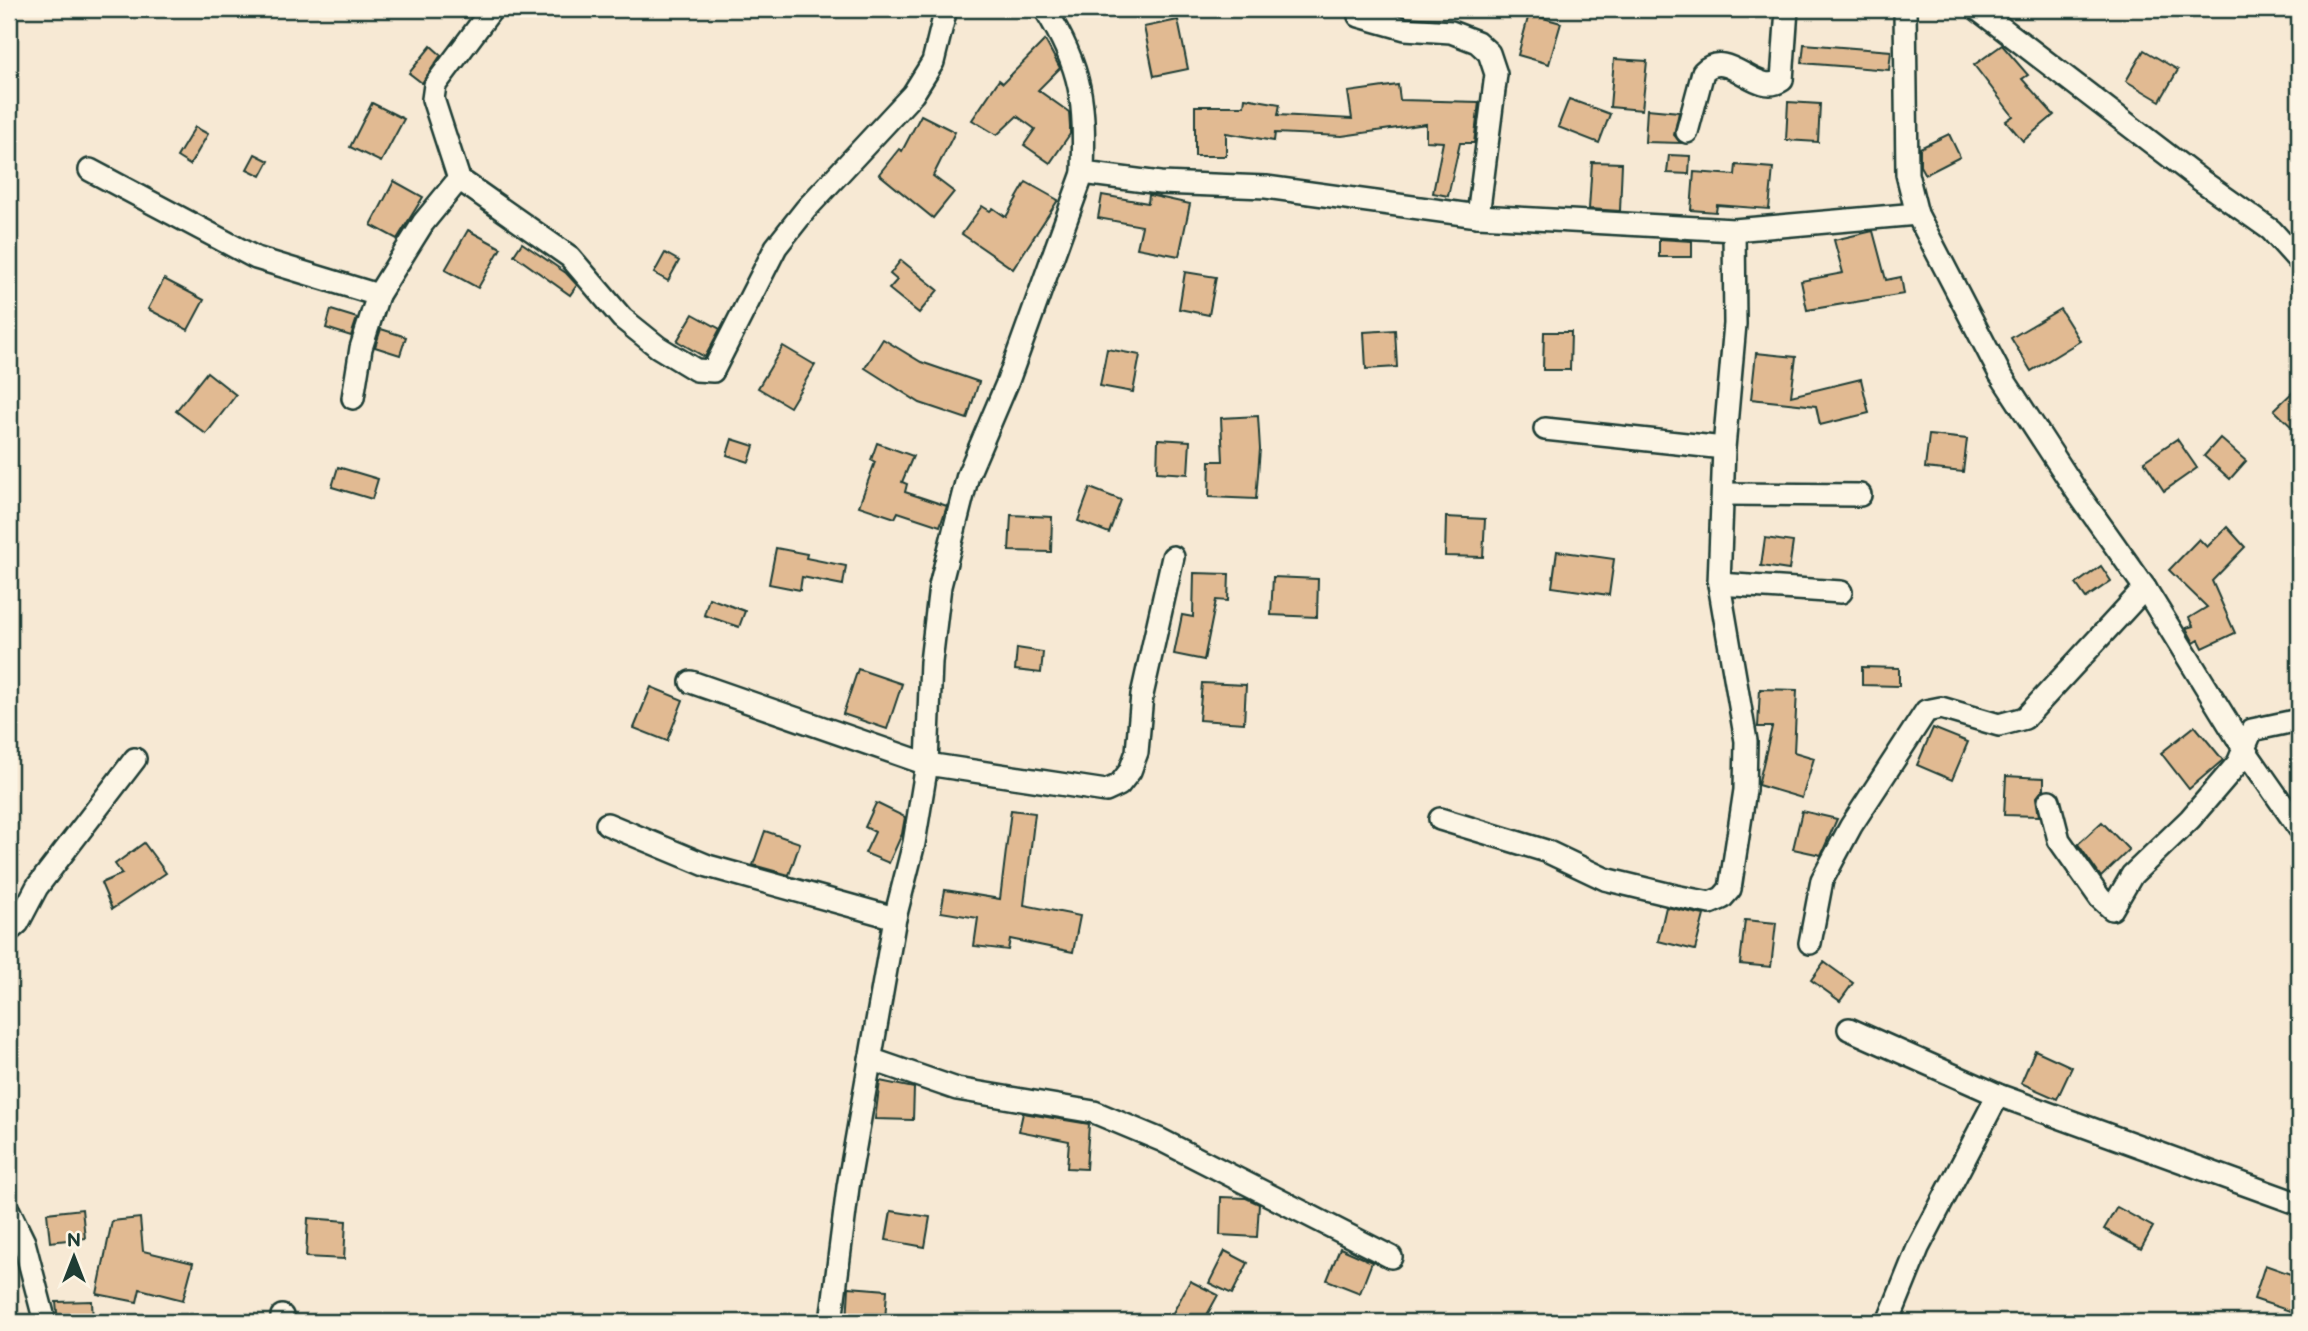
<svg xmlns="http://www.w3.org/2000/svg" width="2308" height="1331" font-family="'Balsamiq Sans',sans-serif">
	<style>
		.building { fill: #e1ba92; stroke: #1f3d34; stroke-width: 2 }
		.lines { fill: none; stroke-linecap: round; stroke-linejoin: round }
		.street-casing { stroke: #1f3d34; stroke-width: 26 }
		.street { stroke: #fcf5e5; stroke-width: 21 }
	</style>
	<rect width="100%" height="100%" fill="#f7e9d4"/>
	<filter id="ink" filterUnits="userSpaceOnUse"><feTurbulence type="fractalNoise" baseFrequency=".0143" numOctaves="2"/><feDisplacementMap in="SourceGraphic" scale="14" xChannelSelector="R" yChannelSelector="G"/><feConvolveMatrix kernelMatrix="1 2 1 2 8 2 1 2 1" color-interpolation-filters="sRGB"/></filter>
	<g filter="url(#ink)">
		<!-- building -->
		<g class="building">
			<polygon points="1529,14 1561,23 1549,64 1518,55"/>
			<polygon points="1178,20 1188,69 1154,76 1144,27"/>
			<polygon points="1045,40 1060,68 1038,90 1069,112 1070,127 1070,134 1050,163 1024,145 1035,129 1017,116 997,135 972,120 999,80 1003,83"/>
			<polygon points="1804,44 1891,51 1889,70 1802,63"/>
			<polygon points="2002,45 2028,75 2022,79 2054,115 2023,141 2006,121 2013,116 1974,65"/>
			<polygon points="431,46 441,55 422,83 409,73"/>
			<polygon points="2144,50 2178,70 2160,101 2126,81"/>
			<polygon points="1614,59 1647,61 1642,110 1610,107"/>
			<polygon points="1398,85 1400,100 1479,102 1474,143 1460,143 1448,196 1433,193 1443,142 1426,141 1426,124 1342,136 1275,133 1274,141 1226,133 1226,156 1195,156 1195,106 1244,106 1245,98 1280,104 1278,115 1352,119 1348,92"/>
			<polygon points="1569,99 1610,114 1599,143 1558,127"/>
			<polygon points="1788,102 1820,104 1818,142 1786,140"/>
			<polygon points="372,103 404,119 381,162 350,147"/>
			<polygon points="1647,109 1679,112 1674,135 1681,143 1645,142"/>
			<polygon points="921,115 955,132 933,176 954,192 933,218 879,174 899,149 902,151"/>
			<polygon points="195,127 208,134 190,165 177,157"/>
			<polygon points="1949,134 1960,157 1925,175 1920,166 1920,148"/>
			<polygon points="255,154 269,161 261,176 247,169"/>
			<polygon points="1669,155 1690,156 1689,174 1667,173"/>
			<polygon points="1592,162 1622,163 1620,211 1589,209"/>
			<polygon points="1736,165 1773,168 1769,209 1717,205 1716,212 1691,210 1694,172 1735,175"/>
			<polygon points="394,181 423,197 397,239 371,225"/>
			<polygon points="1026,182 1058,200 1013,269 962,234 982,206 990,211 993,208 1006,217"/>
			<polygon points="1102,195 1148,203 1149,195 1190,204 1179,256 1137,248 1142,226 1098,218"/>
			<polygon points="468,230 501,248 478,288 445,270"/>
			<polygon points="1873,231 1886,280 1901,277 1904,294 1807,310 1801,281 1843,273 1834,240"/>
			<polygon points="1659,239 1692,241 1692,257 1659,257"/>
			<polygon points="522,243 566,273 577,285 570,295 514,255"/>
			<polygon points="665,253 679,261 668,281 654,273"/>
			<polygon points="901,260 938,290 919,313 889,289 897,280 890,274"/>
			<polygon points="1185,272 1216,277 1209,315 1179,309"/>
			<polygon points="164,279 204,300 188,330 148,309"/>
			<polygon points="2060,309 2080,341 2031,371 2011,338"/>
			<polygon points="331,310 357,318 351,336 326,328"/>
			<polygon points="693,314 720,329 705,357 677,341"/>
			<polygon points="381,329 406,337 400,355 375,347"/>
			<polygon points="1395,330 1397,367 1366,369 1364,332"/>
			<polygon points="1544,332 1571,332 1570,370 1543,370"/>
			<polygon points="883,339 921,362 979,382 967,419 920,403 865,368"/>
			<polygon points="783,346 815,365 790,407 758,388"/>
			<polygon points="1107,349 1140,355 1133,392 1100,386"/>
			<polygon points="1756,353 1796,357 1791,396 1861,379 1869,413 1820,425 1816,406 1751,399"/>
			<polygon points="207,372 236,395 206,434 176,411"/>
			<polygon points="2299,386 2299,434 2274,410"/>
			<polygon points="1258,416 1260,449 1256,499 1209,497 1210,461 1223,461 1221,418"/>
			<polygon points="1929,435 1967,439 1963,472 1925,468"/>
			<polygon points="2220,438 2246,461 2230,479 2204,456"/>
			<polygon points="732,439 754,446 749,462 727,455"/>
			<polygon points="1158,439 1190,441 1188,474 1157,472"/>
			<polygon points="2177,439 2197,468 2164,491 2144,461"/>
			<polygon points="877,443 913,456 902,482 907,484 905,492 947,506 940,526 898,512 895,518 859,506 875,462 871,460"/>
			<polygon points="338,467 378,479 372,499 332,487"/>
			<polygon points="1090,488 1121,500 1109,533 1078,521"/>
			<polygon points="1011,515 1052,517 1051,552 1009,551"/>
			<polygon points="1446,517 1485,519 1483,557 1445,556"/>
			<polygon points="2227,527 2245,547 2212,581 2235,633 2203,648 2199,640 2194,643 2186,628 2193,626 2189,618 2207,607 2169,570 2199,539 2207,547"/>
			<polygon points="1765,538 1793,542 1789,570 1761,566"/>
			<polygon points="776,548 807,554 806,558 846,566 843,585 802,577 800,590 769,584"/>
			<polygon points="1557,551 1614,559 1609,595 1552,587"/>
			<polygon points="2101,566 2111,581 2086,598 2076,584"/>
			<polygon points="1194,573 1229,574 1228,601 1216,600 1204,660 1174,654 1182,615 1193,617"/>
			<polygon points="1273,577 1318,579 1317,617 1271,615"/>
			<polygon points="709,598 745,611 739,627 704,615"/>
			<polygon points="1017,648 1043,652 1041,673 1015,670"/>
			<polygon points="1862,667 1899,668 1899,686 1862,685"/>
			<polygon points="858,669 902,684 887,729 843,714"/>
			<polygon points="1202,683 1246,685 1244,723 1199,720"/>
			<polygon points="651,687 683,700 667,741 634,728"/>
			<polygon points="1760,689 1797,690 1794,752 1814,758 1802,798 1758,785 1772,727 1758,727"/>
			<polygon points="2195,726 2223,760 2189,789 2161,753"/>
			<polygon points="1933,728 1968,742 1952,780 1917,765"/>
			<polygon points="2006,776 2044,778 2044,789 2036,798 2039,816 2004,815"/>
			<polygon points="876,803 905,817 902,834 889,863 865,853 875,832 865,827"/>
			<polygon points="1011,810 1035,813 1024,905 1080,916 1073,952 1010,939 1008,950 974,946 978,918 941,912 945,890 1000,899"/>
			<polygon points="1802,811 1837,819 1821,855 1793,849"/>
			<polygon points="2102,822 2129,850 2101,877 2078,844"/>
			<polygon points="765,831 800,843 789,875 753,865"/>
			<polygon points="144,843 166,873 112,909 101,883 122,874 115,864"/>
			<polygon points="1666,907 1704,915 1695,950 1658,941"/>
			<polygon points="1745,920 1776,923 1771,967 1740,964"/>
			<polygon points="1824,962 1853,983 1840,1001 1811,980"/>
			<polygon points="2035,1050 2072,1067 2057,1099 2021,1083"/>
			<polygon points="880,1081 914,1088 913,1120 875,1119"/>
			<polygon points="1023,1113 1089,1124 1086,1169 1067,1168 1069,1141 1019,1131"/>
			<polygon points="1221,1197 1246,1198 1259,1204 1257,1237 1220,1235"/>
			<polygon points="2117,1207 2153,1227 2141,1249 2104,1229"/>
			<polygon points="82,1209 85,1238 50,1242 47,1213"/>
			<polygon points="891,1211 930,1217 925,1247 886,1240"/>
			<polygon points="140,1218 143,1251 193,1263 183,1300 140,1289 137,1302 97,1294 112,1221"/>
			<polygon points="308,1218 346,1221 344,1259 306,1257"/>
			<polygon points="1340,1248 1372,1262 1360,1293 1327,1280"/>
			<polygon points="1225,1251 1248,1263 1232,1294 1209,1283"/>
			<polygon points="2265,1265 2299,1277 2299,1314 2254,1299"/>
			<polygon points="1190,1281 1218,1295 1203,1322 1168,1322"/>
			<polygon points="849,1287 887,1290 885,1322 847,1322"/>
			<polygon points="92,1301 93,1322 58,1322 56,1302"/>
		</g>
		<g class="lines">
			<defs>
				<g id="street">
					<polyline points="492,9 435,85 433,99 459,179 570,257 622,318 658,347 696,370 713,371 776,247 806,209 913,94 933,62 946,9"/>
					<path d="M1045,9c38,61 40,93 38,164l77,10 106,4 212,29 256,14 183,-16"/>
					<polyline points="1905,9 1907,174 1917,214 2000,374 2077,492 2145,588 2246,752 2299,828"/>
					<polyline points="1977,9 2199,179 2271,230 2299,261"/>
					<polyline points="1359,16 1405,29 1451,32 1477,42 1489,53 1496,74 1478,216"/>
					<path d="M1687,132l16,-60c25,-26 53,26 79,8l5,-71"/>
					<polyline points="90,170 256,258 378,295 423,223 459,179"/>
					<polyline points="353,398 361,348 378,295"/>
					<polyline points="1545,429 1724,448"/>
					<polyline points="1723,494 1860,495"/>
					<polyline points="1719,584 1841,592"/>
					<polyline points="691,682 927,764 1106,791 1119,785 1130,771 1137,752 1142,695 1173,557"/>
					<polyline points="2049,801 2059,840 2100,898 2112,909 2132,875 2190,819 2238,763 2252,730 2299,720"/>
					<polyline points="1440,819 1546,851 1605,879 1675,896 1710,903 1722,898 1730,889 1745,790 1746,741 1719,584 1724,448 1735,324 1734,230"/>
					<polyline points="607,824 708,866 895,918"/>
					<polyline points="9,931 18,923 37,887 135,759"/>
					<polyline points="1810,943 1822,880 1851,826 1926,711 1941,708 1999,725 2025,718 2145,588"/>
					<polyline points="1849,1029 1998,1095 2299,1204"/>
					<polyline points="870,1059 957,1089 1094,1112 1161,1140 1391,1257"/>
					<polyline points="9,1211 24,1242 45,1322"/>
					<polyline points="282,1316 282,1322"/>
					<polyline points="831,1322 848,1187 895,918 914,843 927,764 931,662 940,586 968,475 1008,381 1083,173"/>
					<polyline points="1888,1322 1918,1248 1998,1095"/>
				</g>
			</defs>
			<!-- street casing -->
			<use href="#street" class="street-casing"/>
			<!-- street -->
			<use href="#street" class="street"/>
		</g>
	</g>
	<!-- margin -->
	<rect width="2308" height="1331" fill="none" stroke="#fcf5e5" stroke-width="35"/>
	<rect x="18" y="18" width="2273" height="1296" fill="none" stroke="#1f3d34" stroke-width="2.5" filter="url(#ink)"/>
	<!-- north arrow -->
	<g transform="translate(74 1257)" stroke="#fcf5e5" stroke-width="5" paint-order="stroke">
	<path d="M0-5L12 26L0 18L-12 26Z" fill="#1f3d34"/>
	<text y="-10" font-size="19" font-weight="bold" text-anchor="middle" fill="#1f3d34">N</text>
	</g>
</svg>
